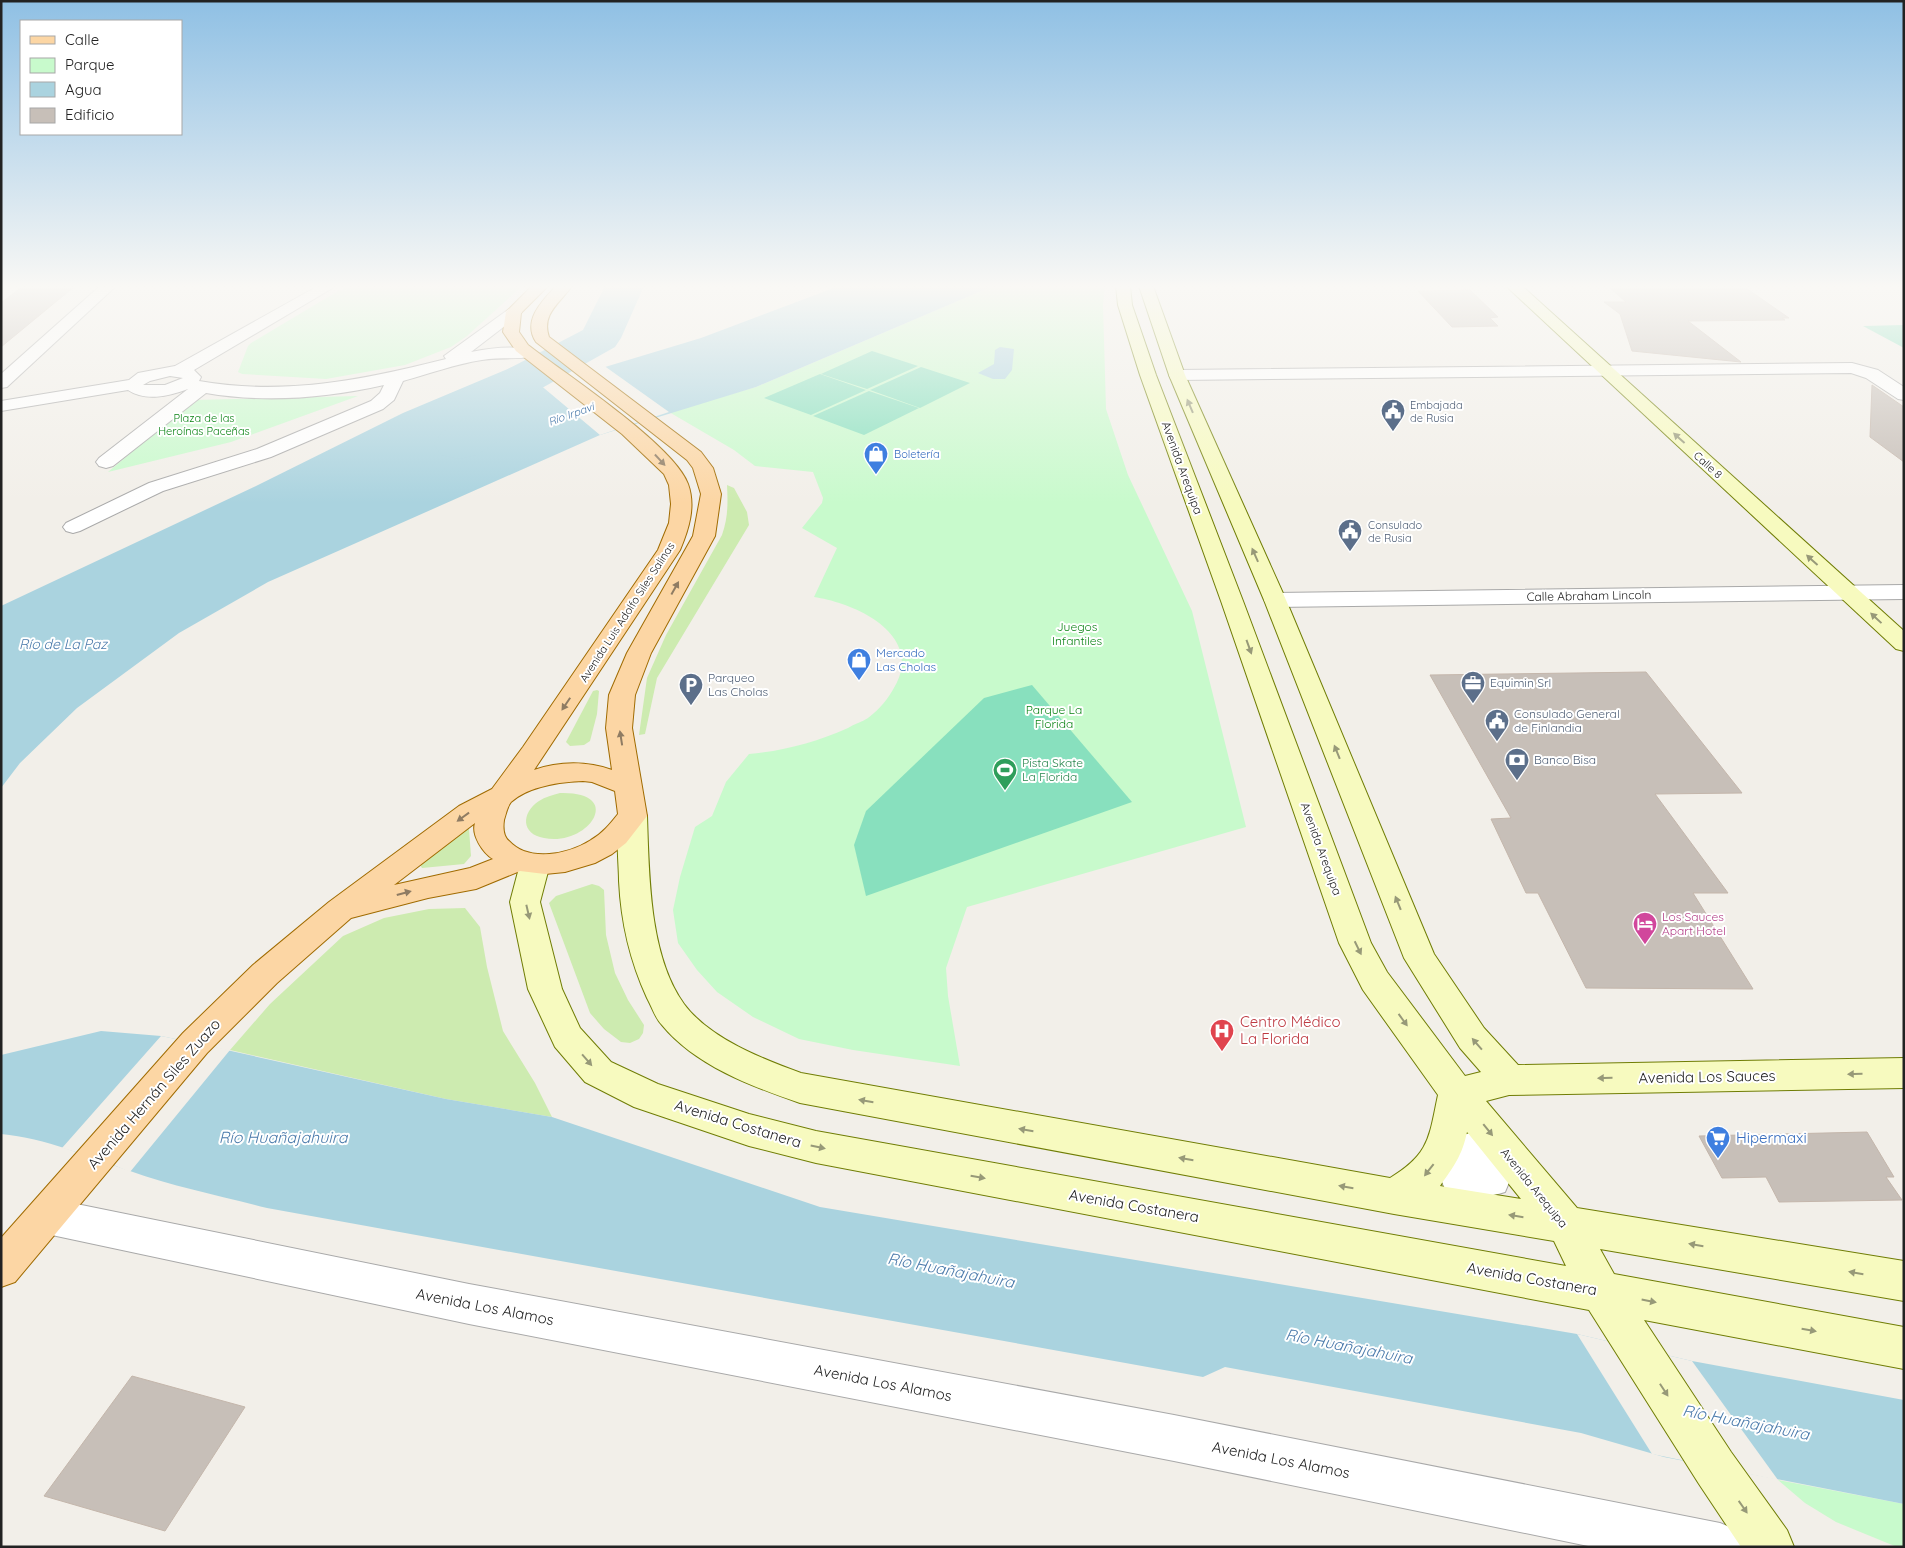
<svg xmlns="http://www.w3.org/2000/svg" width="1905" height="1548" font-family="Quicksand,sans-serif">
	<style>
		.grass { fill: #cdebb0 }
		.park { fill: #c8facc }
		.pitch { fill: #88e0be }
		.water { fill: #aad3df }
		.pier { fill: #f2efe9 }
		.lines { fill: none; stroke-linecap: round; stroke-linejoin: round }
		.river { fill: #aad3df; fill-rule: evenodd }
		.building { fill: #c7bfb8; stroke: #c4b6ab }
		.street-casing { stroke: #a9a9a9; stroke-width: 2 }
		.secondary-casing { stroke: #707d05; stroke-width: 2 }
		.primary-casing { stroke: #a06b00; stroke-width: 2 }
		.street { fill: #fff; fill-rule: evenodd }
		.secondary { fill: #f7fabf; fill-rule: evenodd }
		.primary { fill: #fcd6a4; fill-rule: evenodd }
		.oneway { fill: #979978 }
		.oneway2 { fill: #8f7c63 }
		.labels { text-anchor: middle; stroke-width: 4; stroke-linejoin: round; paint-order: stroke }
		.far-service-label { font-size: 11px; fill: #4e5e75; stroke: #fff; text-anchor: start }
		.far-water-label { font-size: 11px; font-style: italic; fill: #4a7aab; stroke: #fff }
		.far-park-label { font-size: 11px; fill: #0c8416; stroke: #fff }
		.far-shop-label { font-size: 11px; fill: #366cbe; stroke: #fff; text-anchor: start }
		.far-street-label { font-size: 11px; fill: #222; stroke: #fff }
		.street-label { font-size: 12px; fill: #222; stroke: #fff }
		.park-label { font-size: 12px; fill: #0c8416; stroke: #fff }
		.shop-label { font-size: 12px; fill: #366cbe; stroke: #fff; text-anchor: start }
		.service-label { font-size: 12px; fill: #4e5e75; stroke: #fff; text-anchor: start }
		.leisure-label { font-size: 12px; fill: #27864d; stroke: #fff; text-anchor: start }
		.hotel-label { font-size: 12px; fill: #b23c85; stroke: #fff; text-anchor: start }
		.water-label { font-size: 14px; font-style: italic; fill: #4a7aab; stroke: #fff }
		.near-health-label { font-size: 15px; fill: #be3a42; stroke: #fff; text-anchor: start }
		.near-street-label { font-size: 15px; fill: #222; stroke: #fff }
		.near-shop-label { font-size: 15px; fill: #366cbe; stroke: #fff; text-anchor: start }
		.near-water-label { font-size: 16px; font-style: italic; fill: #4a7aab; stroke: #fff }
	</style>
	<rect width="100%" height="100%" fill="#f2efe9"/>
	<!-- grass -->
	<g class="grass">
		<path d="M727,485l7,3 13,24 2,13 -92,153 -12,56 -6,1 8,-57 19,-43 56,-100c6,-17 6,-31 5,-50z"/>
		<polygon points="597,690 599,691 597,714 590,741 584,745 570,746 566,742 593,691"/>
		<path d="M560,793c66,-2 29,54 -16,45 -23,-4 -23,-25 -5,-37 6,-4 14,-6 21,-8z"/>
		<polygon points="464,828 469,829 471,856 464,864 422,868 419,863"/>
		<polygon points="592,884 599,886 604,890 606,935 615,973 628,1000 644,1025 643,1033 639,1039 630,1043 621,1042 604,1029 590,1013 549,903 556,896"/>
		<polygon points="465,908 480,927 487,967 503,1031 535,1083 552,1117 446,1099 230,1050 270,1004 343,936 384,918 429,909"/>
	</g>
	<!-- park -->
	<g class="park">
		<polygon points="352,286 522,286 467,336 451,347 405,365 326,379 242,374 238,372 248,346 251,343 338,291"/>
		<path d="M993,286h112l-2,19 3,104 22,66 64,136 54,216 -279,80 -21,61 2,28 12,70 -107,-16 -54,-11 -46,-22 -36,-25 -20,-22 -19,-27 -5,-33 7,-33 15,-50 17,-11 14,-34 23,-28c35,-3 67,-12 99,-26 6,-4 14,-6 20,-10 12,-9 20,-19 27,-32 29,-52 -40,-83 -81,-89l23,-49 -35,-20 20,-25 1,-5 -10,-26 -58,-6 -21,-16 -65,-38 87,-25z"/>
		<polygon points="358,396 231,442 108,472 194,400"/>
		<polygon points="1778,1480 1904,1504 1904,1547 1897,1547 1836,1522 1805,1503"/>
	</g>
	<!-- pitch -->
	<g class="pitch">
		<polygon points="1904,325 1904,348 1863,326"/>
		<polygon points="872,351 918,366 867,389 821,374"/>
		<polygon points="921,367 970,383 920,408 870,390"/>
		<polygon points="820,374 866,390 811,415 764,398"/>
		<polygon points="869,391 919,408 864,435 813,416"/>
		<polygon points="1032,685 1132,802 866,896 854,845 866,811 984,698"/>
	</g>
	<!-- water -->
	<g class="water">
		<polygon points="839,286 993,286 756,387 600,435 268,582 179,633 77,708 20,763 1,788 1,606 256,486 403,413 517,365 537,382 605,367 701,338"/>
		<polygon points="1000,347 1014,349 1012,370 1005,379 993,379 978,373 994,364 995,350"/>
		<path d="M101,1031l60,5 34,7 251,56 106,18 268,90 757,127 115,27 212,39v104l-240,-47 -83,-24 -356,-66 -22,10 -936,-169c-45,-12 -93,-21 -137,-37 -42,-14 -84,-33 -129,-37v-79z"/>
	</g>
	<!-- pier -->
	<g class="pier">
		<polygon points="518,362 538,379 603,365 669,412 600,435 514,363"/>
		<polygon points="161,1036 230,1050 130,1172 97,1158 62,1148"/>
		<polygon points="1577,1334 1692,1361 1778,1480 1652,1454"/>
	</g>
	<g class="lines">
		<!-- river -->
		<polygon class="river" points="605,286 644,286 621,338 615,347 542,388 517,428 477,455 459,459 441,455 434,444 441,433 482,408 508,369 583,330"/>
	</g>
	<!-- building -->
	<g class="building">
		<polygon points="23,286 75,286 1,347 1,303"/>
		<polygon points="1608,286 1743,286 1789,318 1782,318 1785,320 1688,321 1741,362 1632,351 1620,314 1604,302 1626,302"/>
		<polygon points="1470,290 1498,317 1490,318 1498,326 1452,327 1418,291"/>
		<polygon points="1872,385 1904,407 1904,462 1870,437"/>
		<polygon points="1646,672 1742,793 1655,794 1728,893 1693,893 1753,989 1586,988 1538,893 1526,893 1491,819 1511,818 1430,675"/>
		<polygon points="1867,1132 1894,1177 1886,1177 1902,1200 1779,1202 1766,1177 1722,1178 1699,1136"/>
		<polygon points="132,1376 245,1407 165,1531 44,1496"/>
	</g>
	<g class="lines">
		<defs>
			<g id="street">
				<polygon points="100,286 116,286 7,387 1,388 1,374"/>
				<path d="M318,286h18l-142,84 7,7 -2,4c85,15 164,-1 247,-22l-2,-3 65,-47h10l3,3 -3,3 -48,37c20,-4 42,-7 62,-2l2,3 -2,3c-15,4 -35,1 -51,4 -27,4 -53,14 -79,21l-9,19 -11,9 -112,48 -108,34 -83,40 -7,2 -7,-2 -3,-4 3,-4 83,-40 108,-34 114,-48 9,-8 4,-8c-57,13 -120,18 -178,8l-93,73 -7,2 -7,-2 -3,-4 3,-4 89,-69c-19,7 -42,13 -60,1l-127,21v-10l128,-21 9,-7 37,-7zM170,376l13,2 -18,7h-22l7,-4z"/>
				<polygon points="1852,363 1878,370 1904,387 1904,400 1898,399 1866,378 1851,373 1177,380 1171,379 1169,375 1171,371 1177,370"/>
				<polygon points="1904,585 1904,599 1275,607 1267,605 1264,600 1267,595 1275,593"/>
				<path d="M1470,1133l13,4 22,31 5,12 -5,12c-20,7 -40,4 -60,-3l-5,-12 17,-40z"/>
				<polygon points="47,1198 469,1284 1174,1415 1720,1523 1737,1530 1744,1547 1593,1547 1174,1461 469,1324 47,1234 33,1229 27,1216 33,1203"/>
			</g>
			<g id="secondary">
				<path d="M1116,286h14l2,19 24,70 87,226 128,342 16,29 78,104 16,-4 -21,-24 -56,-90 -140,-358 -95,-225 -30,-89h14l32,89 101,225 148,354 50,74 34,37 386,-7v30l-395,7 -23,6 91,107 327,53v40l-304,-52 14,25 290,53v42l-260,-49 87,132 56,78 7,17h-53l-42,-63 -110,-174 -773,-147 -67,-17 -115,-39 -49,-25 -30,-35 -27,-58 -18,-87 10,-38 4,-7 11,-3 11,3 4,7 -10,38 22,87 18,39 31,34 47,22 91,30 67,17 750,135 -12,-25 -160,-27 -594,-111c-49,-17 -104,-37 -138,-78 -7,-7 -10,-18 -15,-27 -17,-37 -26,-75 -28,-117 0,-19 -5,-57 4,-72l10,-3 10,3 4,7c2,58 2,140 37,188 26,35 79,55 117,69l589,105c40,-24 39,-41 48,-83l-75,-105 -24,-47 -118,-342 -81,-226 -22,-70zM1467,1132l54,67 -81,-13c14,-20 22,-30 27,-54z"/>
				<polygon points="1506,286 1522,286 1904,631 1904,651 1896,649"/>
			</g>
			<path id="primary" d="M532,286h16l-27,27 -2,19 9,13c36,28 146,100 160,139 8,22 1,45 -8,66l-146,220c25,-9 54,-9 78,0l-6,-42 3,-33 18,-42 66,-117 8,-42 -8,-26 -6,-8 -151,-118c-14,-21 6,-41 20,-56h16c-12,17 -31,28 -23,51l152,115 12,16 8,26 -6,42 -64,117 -16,42 -3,33 15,88 -21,27 -14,11 -17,9 -30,9 -20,2 -25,-3 -44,18 -48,9 -77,20 -74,65 -70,70 -192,229 -14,5v-49l182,-205 70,-68 76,-63 130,-96 33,-17 31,-42 135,-197 11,-27 2,-19 -2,-19 -5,-11 -42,-40 -106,-83 -13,-19 3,-20zM583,781l9,1 23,9 3,23c-8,10 -16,20 -27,26 -22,14 -62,23 -82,1 -6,-5 -6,-14 -5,-21 2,-6 3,-13 7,-18 18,-16 49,-20 72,-21zM475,823c-4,12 8,30 18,36l-23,9 -76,17z"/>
		</defs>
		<!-- street casing -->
		<use href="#street" class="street-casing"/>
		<!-- secondary casing -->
		<use href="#secondary" class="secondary-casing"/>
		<!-- primary casing -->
		<use href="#primary" class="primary-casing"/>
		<!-- street -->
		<use href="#street" class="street"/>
		<!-- secondary -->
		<use href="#secondary" class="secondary"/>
		<!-- primary -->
		<use href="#primary" class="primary"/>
	</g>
	<!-- one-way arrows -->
	<defs><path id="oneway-solid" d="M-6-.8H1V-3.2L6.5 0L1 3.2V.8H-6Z" transform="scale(1.25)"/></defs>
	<g class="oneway">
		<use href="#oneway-solid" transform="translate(1190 406) rotate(-113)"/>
		<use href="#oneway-solid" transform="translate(1679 438) rotate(-138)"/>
		<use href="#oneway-solid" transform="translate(1255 555) rotate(-114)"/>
		<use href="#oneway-solid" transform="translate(1812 560) rotate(-138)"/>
		<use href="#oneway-solid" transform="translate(1876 618) rotate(-137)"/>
		<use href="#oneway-solid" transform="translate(1249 647) rotate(70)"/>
		<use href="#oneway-solid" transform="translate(1337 752) rotate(-112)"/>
		<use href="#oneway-solid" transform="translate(1398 903) rotate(-112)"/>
		<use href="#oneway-solid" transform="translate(528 912) rotate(77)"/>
		<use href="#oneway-solid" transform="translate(1358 948) rotate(64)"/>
		<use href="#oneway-solid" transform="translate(1403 1020) rotate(54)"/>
		<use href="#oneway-solid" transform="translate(1477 1044) rotate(-131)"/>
		<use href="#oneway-solid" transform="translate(587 1060) rotate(49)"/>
		<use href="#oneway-solid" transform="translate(1855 1074) rotate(179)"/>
		<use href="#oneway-solid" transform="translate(1605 1078) rotate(179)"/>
		<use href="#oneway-solid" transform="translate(866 1101) rotate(-170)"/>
		<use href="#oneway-solid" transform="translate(1026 1130) rotate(-170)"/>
		<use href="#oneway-solid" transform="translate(1488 1130) rotate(51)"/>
		<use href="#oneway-solid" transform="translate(818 1147) rotate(12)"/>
		<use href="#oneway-solid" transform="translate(1186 1159) rotate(-170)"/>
		<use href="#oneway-solid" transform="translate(1429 1170) rotate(128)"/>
		<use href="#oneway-solid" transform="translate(978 1177) rotate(10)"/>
		<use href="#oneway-solid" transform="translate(1346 1187) rotate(-170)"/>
		<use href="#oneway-solid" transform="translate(1516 1216) rotate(-171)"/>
		<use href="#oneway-solid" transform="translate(1696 1245) rotate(-170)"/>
		<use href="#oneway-solid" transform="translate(1856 1273) rotate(-170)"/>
		<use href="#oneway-solid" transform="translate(1649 1301) rotate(11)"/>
		<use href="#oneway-solid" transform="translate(1809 1330) rotate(10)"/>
		<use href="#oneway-solid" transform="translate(1664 1390) rotate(57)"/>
		<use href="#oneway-solid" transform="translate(1743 1507) rotate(55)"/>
	</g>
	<g class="oneway2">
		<use href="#oneway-solid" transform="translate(660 460) rotate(47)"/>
		<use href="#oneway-solid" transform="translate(675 588) rotate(-61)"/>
		<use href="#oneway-solid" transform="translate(566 704) rotate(124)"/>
		<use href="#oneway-solid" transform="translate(621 738) rotate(-99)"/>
		<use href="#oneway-solid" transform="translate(463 817) rotate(144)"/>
		<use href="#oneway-solid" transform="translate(404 893) rotate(-15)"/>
	</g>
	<!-- sky -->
	<linearGradient id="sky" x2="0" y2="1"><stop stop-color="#8fc0e4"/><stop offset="0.57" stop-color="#f9f8f5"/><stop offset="1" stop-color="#f9f8f5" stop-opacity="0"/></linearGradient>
	<rect width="1905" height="503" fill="url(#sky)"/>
	<!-- icons -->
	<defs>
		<symbol id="civic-pin" viewBox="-11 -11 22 30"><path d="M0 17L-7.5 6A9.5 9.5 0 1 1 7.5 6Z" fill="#5c6f8a" stroke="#fff"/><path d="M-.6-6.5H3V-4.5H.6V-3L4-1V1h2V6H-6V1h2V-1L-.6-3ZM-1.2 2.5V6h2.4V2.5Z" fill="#fff"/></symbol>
		<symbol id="shop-pin" viewBox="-11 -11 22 30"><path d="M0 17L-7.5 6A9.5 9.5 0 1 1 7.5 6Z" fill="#3f7fe0" stroke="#fff"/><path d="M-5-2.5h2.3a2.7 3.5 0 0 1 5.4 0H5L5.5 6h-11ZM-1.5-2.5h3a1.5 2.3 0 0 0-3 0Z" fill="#fff"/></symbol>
		<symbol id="office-pin" viewBox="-11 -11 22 30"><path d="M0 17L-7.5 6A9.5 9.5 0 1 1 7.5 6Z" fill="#5c6f8a" stroke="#fff"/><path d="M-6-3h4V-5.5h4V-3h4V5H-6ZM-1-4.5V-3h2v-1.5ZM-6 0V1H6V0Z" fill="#fff"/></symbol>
		<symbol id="parking-pin" viewBox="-11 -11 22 30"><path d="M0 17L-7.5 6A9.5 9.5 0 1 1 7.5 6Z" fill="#5c6f8a" stroke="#fff"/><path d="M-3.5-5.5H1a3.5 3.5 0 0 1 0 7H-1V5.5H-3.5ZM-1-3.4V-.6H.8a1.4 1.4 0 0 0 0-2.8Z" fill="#fff"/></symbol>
		<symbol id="bank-pin" viewBox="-11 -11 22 30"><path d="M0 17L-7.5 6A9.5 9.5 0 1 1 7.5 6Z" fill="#5c6f8a" stroke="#fff"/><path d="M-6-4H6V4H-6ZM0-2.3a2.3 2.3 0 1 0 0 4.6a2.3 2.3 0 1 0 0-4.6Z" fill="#fff"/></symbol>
		<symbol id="stadium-pin" viewBox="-11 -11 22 30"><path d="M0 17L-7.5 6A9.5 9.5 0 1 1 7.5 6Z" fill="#2e9e5b" stroke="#fff"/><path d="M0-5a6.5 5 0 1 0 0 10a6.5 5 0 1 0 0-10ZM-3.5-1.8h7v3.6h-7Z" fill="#fff"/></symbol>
		<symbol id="hotel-pin" viewBox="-11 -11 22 30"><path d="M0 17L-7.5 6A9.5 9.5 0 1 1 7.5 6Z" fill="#d1479c" stroke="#fff"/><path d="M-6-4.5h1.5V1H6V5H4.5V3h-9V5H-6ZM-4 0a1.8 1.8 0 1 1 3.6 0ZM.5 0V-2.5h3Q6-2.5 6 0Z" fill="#fff"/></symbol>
		<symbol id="hospital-pin" viewBox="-11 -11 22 30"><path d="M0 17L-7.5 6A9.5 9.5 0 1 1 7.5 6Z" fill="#e0444e" stroke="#fff"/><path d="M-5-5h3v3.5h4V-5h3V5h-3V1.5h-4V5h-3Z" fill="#fff"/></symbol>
		<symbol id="supermarket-pin" viewBox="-11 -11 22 30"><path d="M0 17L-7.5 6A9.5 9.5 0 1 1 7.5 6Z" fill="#3f7fe0" stroke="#fff"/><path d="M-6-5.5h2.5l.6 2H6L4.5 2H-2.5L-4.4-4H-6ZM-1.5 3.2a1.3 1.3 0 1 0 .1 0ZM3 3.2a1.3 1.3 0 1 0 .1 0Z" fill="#fff"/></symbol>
	</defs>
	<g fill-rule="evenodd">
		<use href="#civic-pin" x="1379" y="397" width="28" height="38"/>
		<use href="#shop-pin" x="862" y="440" width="28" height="38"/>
		<use href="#civic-pin" x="1336" y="517" width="28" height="38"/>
		<use href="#shop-pin" x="845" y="646" width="28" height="38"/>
		<use href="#office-pin" x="1459" y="669" width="28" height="38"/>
		<use href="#parking-pin" x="677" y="671" width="28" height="38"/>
		<use href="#civic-pin" x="1483" y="707" width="28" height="38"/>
		<use href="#bank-pin" x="1503" y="746" width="28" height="38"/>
		<use href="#stadium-pin" x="991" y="756" width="28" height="38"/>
		<use href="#hotel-pin" x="1631" y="910" width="28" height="38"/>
		<use href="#hospital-pin" x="1208" y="1017" width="28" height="38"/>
		<use href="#supermarket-pin" x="1704" y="1124" width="28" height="38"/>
	</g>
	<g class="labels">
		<!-- far-service labels -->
		<g class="far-service-label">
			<text x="1410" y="409">Embajada<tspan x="1410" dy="13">de Rusia</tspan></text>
			<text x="1368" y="529">Consulado<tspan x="1368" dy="13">de Rusia</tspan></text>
		</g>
		<!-- far-water labels -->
		<g class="far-water-label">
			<text transform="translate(571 414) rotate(-20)" y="4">Río Irpavi</text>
		</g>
		<!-- far-park labels -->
		<g class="far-park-label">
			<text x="204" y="422">Plaza de las<tspan x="204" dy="13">Heroínas Paceñas</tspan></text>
		</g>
		<!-- far-shop labels -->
		<g class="far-shop-label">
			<text x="894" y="458">Boletería</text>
		</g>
		<!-- far-street labels -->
		<g class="far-street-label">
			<text transform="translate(1708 465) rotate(42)" y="4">Calle 8</text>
			<text transform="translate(627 612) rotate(-57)" y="4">Avenida Luis Adolfo Siles Salinas</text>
		</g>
		<!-- street labels -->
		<g class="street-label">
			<text transform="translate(1182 468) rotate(70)" y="4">Avenida Arequipa</text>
			<text transform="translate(1589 596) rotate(-1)" y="4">Calle Abraham Lincoln</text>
			<text transform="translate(1321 849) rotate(70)" y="4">Avenida Arequipa</text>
			<text transform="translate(1534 1188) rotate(51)" y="4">Avenida Arequipa</text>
		</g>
		<!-- park labels -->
		<g class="park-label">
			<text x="1077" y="631">Juegos<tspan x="1077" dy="14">Infantiles</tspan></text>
			<text x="1054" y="714">Parque La<tspan x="1054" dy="14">Florida</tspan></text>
		</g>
		<!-- shop labels -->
		<g class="shop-label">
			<text x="876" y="657">Mercado<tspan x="876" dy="14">Las Cholas</tspan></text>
		</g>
		<!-- service labels -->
		<g class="service-label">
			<text x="708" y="682">Parqueo<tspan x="708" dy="14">Las Cholas</tspan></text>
			<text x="1490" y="687">Equimin Srl</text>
			<text x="1514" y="718">Consulado General<tspan x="1514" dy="14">de Finlandia</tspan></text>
			<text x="1534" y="764">Banco Bisa</text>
		</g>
		<!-- leisure labels -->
		<g class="leisure-label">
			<text x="1022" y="767">Pista Skate<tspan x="1022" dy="14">La Florida</tspan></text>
		</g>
		<!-- hotel labels -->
		<g class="hotel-label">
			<text x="1662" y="921">Los Sauces<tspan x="1662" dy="14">Apart Hotel</tspan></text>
		</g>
		<!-- water labels -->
		<g class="water-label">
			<text x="63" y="649">Río de La Paz</text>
		</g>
		<!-- near-health labels -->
		<g class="near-health-label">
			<text x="1240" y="1027">Centro Médico<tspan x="1240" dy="17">La Florida</tspan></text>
		</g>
		<!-- near-street labels -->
		<g class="near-street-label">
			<text transform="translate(1707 1077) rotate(-1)" y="5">Avenida Los Sauces</text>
			<text transform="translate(154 1094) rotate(-49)" y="5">Avenida Hernán Siles Zuazo</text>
			<text transform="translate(738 1124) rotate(17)" y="5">Avenida Costanera</text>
			<text transform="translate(1134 1206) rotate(10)" y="5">Avenida Costanera</text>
			<text transform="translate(1532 1279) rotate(10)" y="5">Avenida Costanera</text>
			<text transform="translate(485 1307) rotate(11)" y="5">Avenida Los Alamos</text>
			<text transform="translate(883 1383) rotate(11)" y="5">Avenida Los Alamos</text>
			<text transform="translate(1281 1460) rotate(11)" y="5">Avenida Los Alamos</text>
		</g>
		<!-- near-shop labels -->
		<g class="near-shop-label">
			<text x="1736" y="1143">Hipermaxi</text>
		</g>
		<!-- near-water labels -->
		<g class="near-water-label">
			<text x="283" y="1143">Río Huañajahuira</text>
			<text transform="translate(951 1270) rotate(11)" y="6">Río Huañajahuira</text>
			<text transform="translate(1349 1346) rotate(11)" y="6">Río Huañajahuira</text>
			<text transform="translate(1746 1422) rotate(11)" y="6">Río Huañajahuira</text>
		</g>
	</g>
	<!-- border -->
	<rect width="1905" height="1548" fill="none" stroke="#222222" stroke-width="5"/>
	<!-- legend -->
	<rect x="20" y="20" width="162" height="115" fill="#ffffff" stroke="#a7a7a7"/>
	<rect x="30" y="36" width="25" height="8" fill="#fcd6a4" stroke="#a7a7a7"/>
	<text x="65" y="45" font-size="15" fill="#222222">Calle</text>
	<rect x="30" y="58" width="25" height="15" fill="#c8facc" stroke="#a7a7a7"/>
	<text x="65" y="70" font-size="15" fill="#222222">Parque</text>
	<rect x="30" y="82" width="25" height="15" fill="#aad3df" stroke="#a7a7a7"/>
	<text x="65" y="95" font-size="15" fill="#222222">Agua</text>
	<rect x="30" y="108" width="25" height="15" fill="#c7bfb8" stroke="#a7a7a7"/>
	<text x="65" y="120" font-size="15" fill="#222222">Edificio</text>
</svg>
